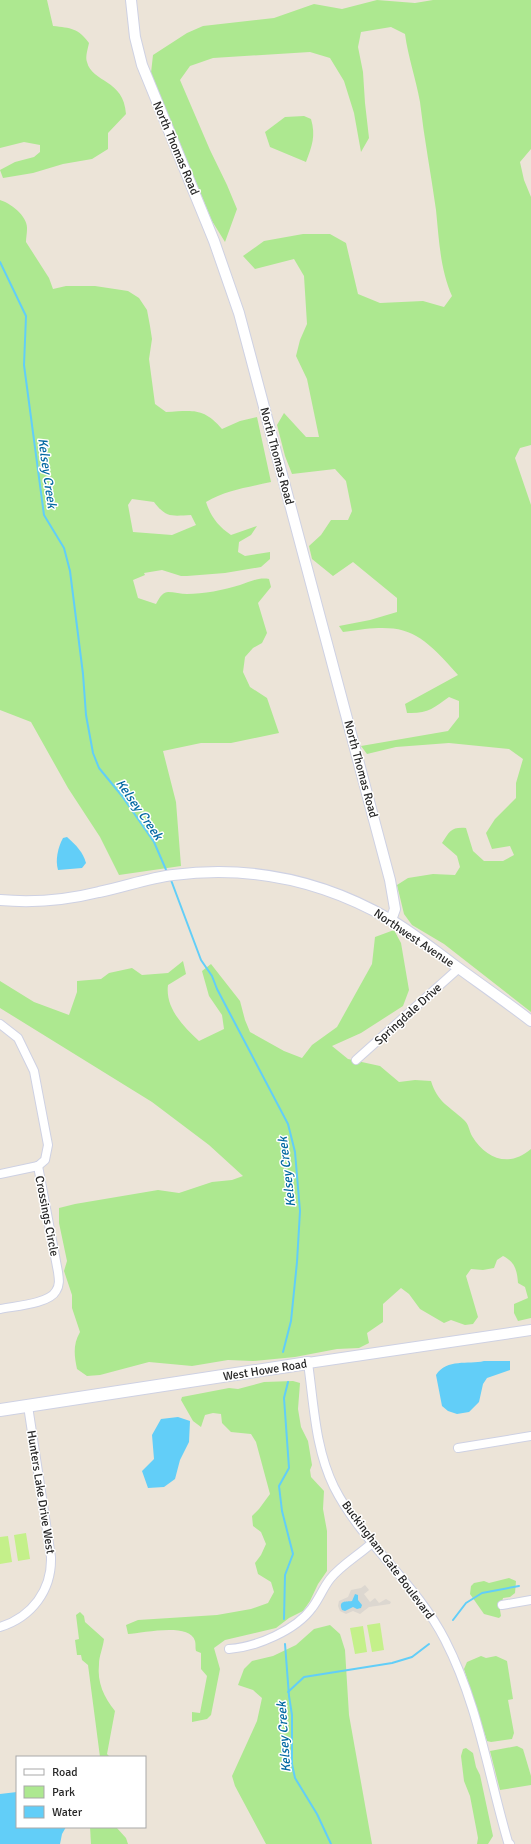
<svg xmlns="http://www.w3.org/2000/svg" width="531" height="1844" font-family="Signika,sans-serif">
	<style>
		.green { fill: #ade890; fill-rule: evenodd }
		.pitch { fill: #c4f08a }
		.plaza { fill: #dcd7d0 }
		.water { fill: #62cef8 }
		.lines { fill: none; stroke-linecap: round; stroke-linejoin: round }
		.stream { stroke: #62cef8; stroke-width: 2 }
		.minor-casing { stroke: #ced1e3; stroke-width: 10 }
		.tertiary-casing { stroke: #ced1e3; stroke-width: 12 }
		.secondary-casing { stroke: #ced1e3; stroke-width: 14 }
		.minor { stroke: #fff; stroke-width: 8 }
		.tertiary { stroke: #fff; stroke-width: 10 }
		.secondary { stroke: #fff; stroke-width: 12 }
		.labels { text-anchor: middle; stroke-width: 3; stroke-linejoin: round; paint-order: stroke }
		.street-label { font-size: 12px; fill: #282828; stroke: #fff }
		.water-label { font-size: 13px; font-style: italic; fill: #0369a2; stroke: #fff }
	</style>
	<rect width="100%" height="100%" fill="#ece4d8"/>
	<!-- green -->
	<g class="green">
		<path d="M0,0h47l6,26c18,2 25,2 36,17 -1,5 -4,14 -2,19 5,21 37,17 39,52l-18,19v16l-16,10 -29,5 -30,9 -30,5 -3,-8 15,-8 19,-5 6,-5v-7l-16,-3 -24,6z"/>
		<path d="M377,0l38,3 18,-3h98v149l-11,13 4,18 7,17v248l-11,3 -5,10 16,47v507l-87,-68 -32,-19 -8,-11 -7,-29 11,-7 25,-4 22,1 5,-8 -3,-11 -15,-13c8,-12 9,-16 24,-15l7,23 11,10h19l11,-6 -4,-9 -18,3 -6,-16 9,-14 21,-21v-15l7,-24 -14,-10 -60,-6 -53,4 -29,7 -6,-8 87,-15 11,-14v-16l-10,-4c-15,11 -22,17 -42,16l-2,-9 53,-29c-41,-47 -53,-53 -115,-43l-4,-6 31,-6 27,-8v-14l-44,-36 -20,14 -21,-17 -3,-13 12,-11 10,-15h17l4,-9 -6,-30 -11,-12 -43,5 -7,-18 -8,-31 7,-12 22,24h13l-12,-58 -11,-23 4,-16 7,-16 -3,-48 -10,-17 -39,10 -12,-13 21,-15 39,-7h27l16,9 12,51 22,9 43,-2 21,6 8,-11c-12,-27 -13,-57 -16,-86 -5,-36 -12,-72 -16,-108 -4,-23 -12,-45 -15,-68l-14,-7 -30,5 -3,15 5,25 2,31 4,35 -8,14 -7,-39 -10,-32 -14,-23 -20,-6 -97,6 -23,8 -10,14 30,70 17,35 10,24 -12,33 -13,-21 -61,-148 2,-18 34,-22 16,-7 71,-8 40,-14 28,5z"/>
		<path d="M304,116l7,3c5,17 1,27 -5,43l-36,-15 -5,-15 20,-15z"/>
		<path d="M0,200c10,3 28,16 27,29 0,4 -1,9 -1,13l23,36 4,11 13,-3h29l33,5 11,7 8,12 3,16 2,13 -3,20 6,45 11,8c27,-1 37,-5 56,17l18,-8 17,-4 14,65c-22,5 -45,8 -65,20 5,15 12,24 25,33l26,-9 -6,9 -12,7 -1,10 7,4 25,-4v7l-9,8 -36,6 -38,3h-6l-19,-6 -18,3 1,2 -12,5 5,18 18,6c3,-5 5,-11 12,-12 6,0 13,2 19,2 16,0 37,-4 53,-9 10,-3 18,-8 29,-6l2,8 -13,16 9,30 -5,10 -9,5 -8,9 -2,15 7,15 17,11 12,35 -48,10h-30l-38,8 13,51 5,64 -62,9 -19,-38 -32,-49 -37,-66 -31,-12zM132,499l22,3c12,16 18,14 37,13l5,10 -24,10 -39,-3 -5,-27z"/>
		<path d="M394,930l7,13 8,47 -6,16 -42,27 -29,13 16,13 32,7 19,16 16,-2 16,1c7,22 17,24 33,39 5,4 5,11 8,16 14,23 37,32 59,13v169l-13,3 -4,-8v-9l14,-6 -3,-11 -7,-4c-1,-13 -3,-21 -15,-27l-6,4 -3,8 -11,2 -12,-1 -5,7 12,41 -5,7 -8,1 -14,-5 -7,3 -24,-14 -11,-15 -8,-6 -18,16v18l-16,11 2,10 -10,5 -22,1 -42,8 -42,4 -25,-1 -36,6 -43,-4 -49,13 -13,1 -10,-7c-3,-14 -4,-25 3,-37l-8,-24v-13l-8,-24 3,-10 -8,-38v-15l16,-4 83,-14 21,3 33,-11 20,-2 11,-4 -34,-31 -57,-43 -152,-94v-27l34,21 35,13 8,-23v-11l24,-2 8,-6 23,-5 10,7 26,-2 15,-12 3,13 -18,11c-3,23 15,41 31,56l25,-12 -2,-14 -13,-19 -7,-25 9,-7 29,37 5,19 5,12 34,19 18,7 10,-13 25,-18 35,-63 3,-27z"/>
		<path d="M293,1381l7,2 -2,26 3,18 7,14 4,24 -2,5 1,7 13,14 -1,18 4,22v40l-9,13 -8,17 -7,10 -14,7 -13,10 -51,12 -11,8 6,21 -9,46 -4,4 -15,3v-10l8,1 7,-37 -6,-7v-16l-5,-2c-1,-4 0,-6 -1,-10 -5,-19 -52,-8 -67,-7l-2,-9 12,-5 79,-5 34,-6 17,-6 6,-11 -3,-10 -13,-8 -3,-11 6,-8 5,-11 -5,-12 -8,-6 -1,-10 7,-7 11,-15 -14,-52 -5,-8 -20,-2 -9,-9 -1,-9 -8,-1 -8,2 -4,12 -8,-6 -12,-21 1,-3 47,-9 9,1 26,-7z"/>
		<polygon points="509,1578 516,1581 515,1593 510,1597 503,1598 500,1610 501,1616 499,1618 484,1614 470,1594 471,1586 474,1583 484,1581 489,1583"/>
		<path d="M80,1612l4,4 1,6 19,17c-1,9 -5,17 -5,25 -2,19 5,33 16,47l-8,43 3,3h-10l-12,-92 -6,-5 -1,-5h-4l-2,-15 4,-1 -3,-24z"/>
		<polygon points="330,1625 340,1634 345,1650 349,1715 372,1844 266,1844 235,1786 232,1776 257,1721 262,1698 253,1690 238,1685 244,1669 252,1661 273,1656 296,1645 314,1629"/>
		<polygon points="481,1656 486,1658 496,1656 507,1661 513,1699 508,1700 514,1733 512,1739 491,1742 487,1741 464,1669 467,1662"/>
		<polygon points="517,1746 523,1749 531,1776 531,1785 500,1790 490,1751"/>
		<polygon points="466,1748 473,1753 476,1767 480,1775 493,1836 488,1844 477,1844 478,1838 470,1796 464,1781 461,1756 463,1749"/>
		<polygon points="90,1827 116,1827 126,1838 128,1844 91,1844"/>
	</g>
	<!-- pitch -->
	<g class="pitch">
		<polygon points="26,1533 30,1559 18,1561 14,1535"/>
		<polygon points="8,1536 12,1562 0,1564 0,1537"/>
		<polygon points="380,1623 384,1650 372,1652 367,1625"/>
		<polygon points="363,1626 367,1652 355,1654 350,1628"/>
	</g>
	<!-- plaza -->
	<polygon class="plaza" points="365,1585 369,1590 364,1594 370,1602 375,1598 379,1603 386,1599 391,1602 390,1604 369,1607 360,1614 353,1611 346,1614 340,1611 338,1606 339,1601 348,1597 351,1590 361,1588"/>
	<!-- water -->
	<g class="water">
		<path d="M67,837c9,8 16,15 19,26l-4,5 -24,2c-3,-10 0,-23 5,-32z"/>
		<path d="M484,1361h26v9l-23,8 -4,6 -4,18 -10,10 -12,2 -9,-3 -6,-5 -6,-31c11,-17 32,-10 48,-14z"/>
		<polygon points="178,1417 190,1421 189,1442 180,1460 175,1479 164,1487 148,1488 142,1471 154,1459 152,1435 161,1419"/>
		<path d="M355,1594l3,1v5l4,5 -1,3 -4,1 -4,-2 -8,4 -3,-1c-4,-10 4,-8 10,-9z"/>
		<polygon points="17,1792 17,1827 66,1827 62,1834 60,1844 0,1844 0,1794"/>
	</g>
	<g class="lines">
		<!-- stream -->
		<g class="stream">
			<polyline points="0,262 26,316 24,365 44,515 64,548 70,571 83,674 86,715 93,753 99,768 122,796 154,842 167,872"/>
			<polyline points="171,880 201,960 212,976 217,989 288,1124 295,1152 300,1211 297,1262 291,1321 283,1352"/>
			<polyline points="284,1619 285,1575 293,1554 282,1511 279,1486 289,1468 284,1398 288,1382"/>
			<polyline points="453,1620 466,1603 482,1593 519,1586"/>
			<polyline points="285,1644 289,1696 292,1715 292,1764 295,1778 317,1814 331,1844"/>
			<polyline points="288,1692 304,1677 392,1663 412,1657 429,1644"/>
		</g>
		<defs>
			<g id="minor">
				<polyline points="0,1024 18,1038 34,1071 48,1145 45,1160 38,1166"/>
				<polyline points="356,1060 459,968"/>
				<polyline points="0,1174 38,1166"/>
				<path d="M0,1309c14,-3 49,-5 56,-18 4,-6 3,-12 2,-19l-20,-106"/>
				<path d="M308,1363c6,42 7,85 26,124 29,57 82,96 111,153 33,64 43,134 63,202l2,2"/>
				<polyline points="458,1448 531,1436"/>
				<polyline points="502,1605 531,1600"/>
				<path d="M0,1627c32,-10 52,-37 51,-70l-23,-151"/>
				<path d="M229,1649c28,-2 67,-19 83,-41 7,-9 11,-20 18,-29 11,-14 29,-24 42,-36"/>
			</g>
			<g id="tertiary">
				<polyline points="131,0 135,37 142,65 214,241 239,313 390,880 395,909 391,920"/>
				<path d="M0,900c33,3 67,0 99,-8 25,-5 49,-14 74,-17 77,-10 151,6 218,45 22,13 42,29 62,44 26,19 52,37 78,57"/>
				<polyline points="308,1363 531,1330"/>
			</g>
			<polyline id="secondary" points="0,1410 308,1363"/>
		</defs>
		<!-- minor casing -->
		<use href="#minor" class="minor-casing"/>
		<!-- tertiary casing -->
		<use href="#tertiary" class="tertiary-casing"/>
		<!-- secondary casing -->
		<use href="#secondary" class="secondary-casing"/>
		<!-- minor -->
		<use href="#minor" class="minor"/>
		<!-- tertiary -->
		<use href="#tertiary" class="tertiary"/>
		<!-- secondary -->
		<use href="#secondary" class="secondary"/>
	</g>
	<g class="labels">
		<!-- street labels -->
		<g class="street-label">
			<text transform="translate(176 148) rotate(67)" y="4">North Thomas Road</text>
			<text transform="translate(277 456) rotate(75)" y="4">North Thomas Road</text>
			<text transform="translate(361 769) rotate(75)" y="4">North Thomas Road</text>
			<text transform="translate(414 938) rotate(34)" y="4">Northwest Avenue</text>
			<text transform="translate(408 1014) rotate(-42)" y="4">Springdale Drive</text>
			<text transform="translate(47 1216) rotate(79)" y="4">Crossings Circle</text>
			<text transform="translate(265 1370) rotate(-9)" y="4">West Howe Road</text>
			<text transform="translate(41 1492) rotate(81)" y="4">Hunters Lake Drive West</text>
			<text transform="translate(388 1560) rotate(53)" y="4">Buckingham Gate Boulevard</text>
		</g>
		<!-- water labels -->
		<g class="water-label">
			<text transform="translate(48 473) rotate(82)" y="5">Kelsey Creek</text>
			<text transform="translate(140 809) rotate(55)" y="5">Kelsey Creek</text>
			<text transform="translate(286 1172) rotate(-97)" y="5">Kelsey Creek</text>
			<text transform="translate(283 1737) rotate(-94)" y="5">Kelsey Creek</text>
		</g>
	</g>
	<!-- legend -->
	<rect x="16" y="1756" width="130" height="72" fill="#ffffff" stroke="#a9a9a9"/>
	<rect x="24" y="1769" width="20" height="6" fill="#ffffff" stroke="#a9a9a9"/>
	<text x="52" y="1776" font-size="12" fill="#282828">Road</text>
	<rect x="24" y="1786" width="20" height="12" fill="#ade890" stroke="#a9a9a9"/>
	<text x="52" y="1796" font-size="12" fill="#282828">Park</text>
	<rect x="24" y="1806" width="20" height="12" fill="#62cef8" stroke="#a9a9a9"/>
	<text x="52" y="1816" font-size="12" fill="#282828">Water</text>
</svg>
